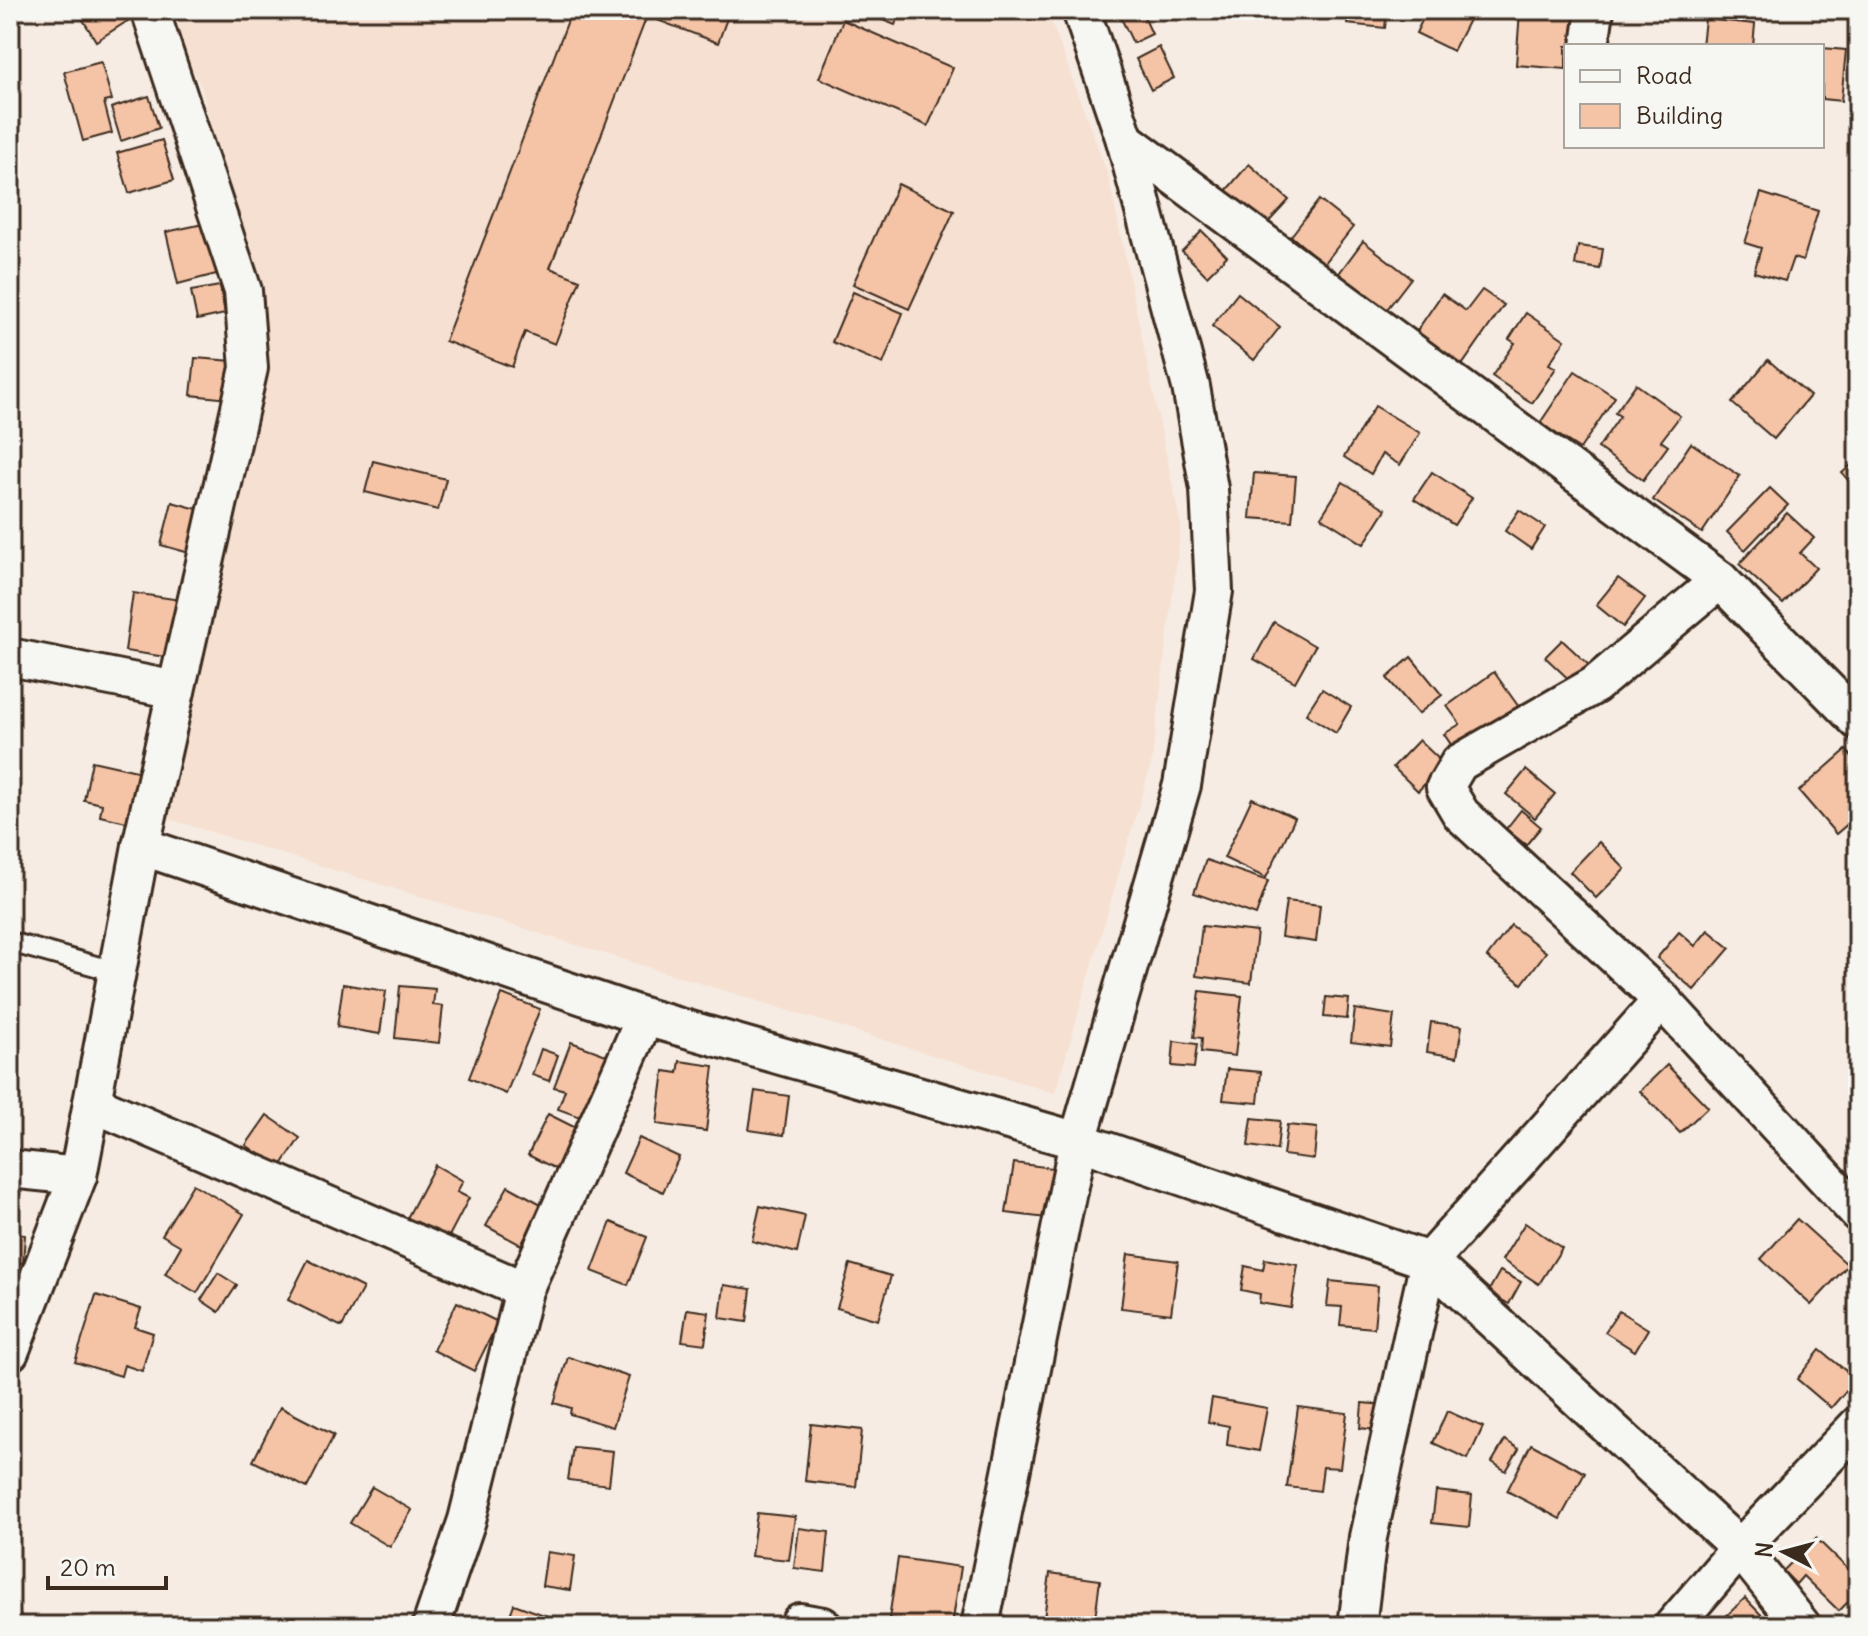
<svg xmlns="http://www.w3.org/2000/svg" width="1868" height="1636" font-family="Delius,sans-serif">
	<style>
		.built { fill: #f6e0d1 }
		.building { fill: #f5c3a6; stroke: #3b2a1e; stroke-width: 2 }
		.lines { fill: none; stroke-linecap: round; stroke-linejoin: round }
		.lane-casing { stroke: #3b2a1e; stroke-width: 24 }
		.street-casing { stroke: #3b2a1e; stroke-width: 42 }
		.lane { stroke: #f6f6f2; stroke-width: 18 }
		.street { stroke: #f6f6f2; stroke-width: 36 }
	</style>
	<rect width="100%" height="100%" fill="#f6ece3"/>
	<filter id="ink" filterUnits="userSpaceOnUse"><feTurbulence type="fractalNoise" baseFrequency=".0125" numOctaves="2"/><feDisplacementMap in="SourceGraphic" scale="16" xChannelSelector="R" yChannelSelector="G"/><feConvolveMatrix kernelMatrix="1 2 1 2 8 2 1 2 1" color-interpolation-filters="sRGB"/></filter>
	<g filter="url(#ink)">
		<!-- built -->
		<polygon class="built" points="158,10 1047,10 1108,175 1181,526 1152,760 1055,1093 156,815 268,354 201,86"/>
		<!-- building -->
		<g class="building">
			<polygon points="77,10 134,10 137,15 96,41"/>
			<polygon points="572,10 730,10 718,43 647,16 550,268 580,280 555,344 525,332 512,367 445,341"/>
			<polygon points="858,10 901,10 895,25"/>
			<polygon points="1134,10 1141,10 1152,34 1133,43 1120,16"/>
			<polygon points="1348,10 1387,10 1385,28 1347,24"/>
			<polygon points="1427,10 1464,10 1472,14 1453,51 1416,33"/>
			<polygon points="1525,10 1577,10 1574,46 1566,46 1566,69 1516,65 1520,11"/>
			<polygon points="1705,19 1755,24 1753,46 1702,46"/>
			<polygon points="843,20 953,68 928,126 819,78"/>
			<polygon points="1159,47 1174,78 1151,90 1136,59"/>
			<polygon points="1822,48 1846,50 1841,101 1822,99"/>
			<polygon points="101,62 112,100 104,102 112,133 83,141 64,72"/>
			<polygon points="149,96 159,128 121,141 111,108"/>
			<polygon points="162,140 174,180 129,193 117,153"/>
			<polygon points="1249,164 1289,200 1264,227 1225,192"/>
			<polygon points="898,184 954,211 909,309 853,284"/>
			<polygon points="1761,193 1818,211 1803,261 1793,258 1785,281 1754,272 1761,248 1745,243"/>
			<polygon points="1855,196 1858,197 1858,263 1847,262"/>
			<polygon points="1319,200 1353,227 1324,264 1291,236"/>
			<polygon points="208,223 220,273 178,284 166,232"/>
			<polygon points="1202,231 1227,256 1207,276 1182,251"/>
			<polygon points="1363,241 1411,278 1381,317 1334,280"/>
			<polygon points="1578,246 1603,249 1600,269 1575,265"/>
			<polygon points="220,286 225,314 197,320 191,291"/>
			<polygon points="1482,290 1504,305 1458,371 1412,338 1442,294 1466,311"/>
			<polygon points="853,292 903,313 883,364 832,342"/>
			<polygon points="1238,293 1280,327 1254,360 1212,326"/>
			<polygon points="1526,313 1565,340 1549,364 1556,368 1532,403 1492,376 1515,343 1509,339"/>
			<polygon points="195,358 233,361 229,399 191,395"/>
			<polygon points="1768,360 1810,396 1774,439 1732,403"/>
			<polygon points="1575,371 1615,397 1580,449 1540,423"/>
			<polygon points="1636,384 1680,416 1661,441 1668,446 1643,480 1598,448 1620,416 1615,413"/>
			<polygon points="1375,406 1420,433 1400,465 1382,454 1371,474 1344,457"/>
			<polygon points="1691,443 1740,476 1702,533 1653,500"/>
			<polygon points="1858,459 1858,484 1854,487 1842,473"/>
			<polygon points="373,461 446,479 438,510 365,492"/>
			<polygon points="1432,472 1472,498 1454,525 1414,499"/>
			<polygon points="1254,473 1296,476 1292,521 1250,518"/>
			<polygon points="1343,482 1386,509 1364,544 1321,517"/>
			<polygon points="1770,488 1788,505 1745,550 1727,532"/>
			<polygon points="172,502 212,513 200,556 161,545"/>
			<polygon points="1519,510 1545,527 1531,549 1505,531"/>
			<polygon points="1787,513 1814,538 1800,553 1816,568 1783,604 1739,564"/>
			<polygon points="1618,578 1645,598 1623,627 1596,605"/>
			<polygon points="133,593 181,600 173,658 125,651"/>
			<polygon points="1274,622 1315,646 1295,682 1254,659"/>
			<polygon points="1562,640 1592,668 1576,686 1545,657"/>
			<polygon points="1411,657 1442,695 1418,714 1387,678"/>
			<polygon points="1494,672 1521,710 1458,755 1444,734 1460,724 1447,706"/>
			<polygon points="1322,689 1351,707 1336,733 1306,714"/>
			<polygon points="1419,740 1444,764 1418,791 1393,767"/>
			<polygon points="1846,750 1858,763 1858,833 1849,823 1836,834 1799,791"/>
			<polygon points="92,761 146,773 135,824 100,816 102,804 84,800"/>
			<polygon points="1526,770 1555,794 1535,818 1506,794"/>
			<polygon points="1252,798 1295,818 1266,878 1224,858"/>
			<polygon points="1521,810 1541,827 1526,845 1506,829"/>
			<polygon points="1599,842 1625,869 1596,898 1570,872"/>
			<polygon points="1206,860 1268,881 1256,915 1194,893"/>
			<polygon points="1286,901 1320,905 1316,942 1281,937"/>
			<polygon points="1511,925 1546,952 1522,984 1487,957"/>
			<polygon points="1202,926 1257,932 1251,983 1196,976"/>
			<polygon points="1708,930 1730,948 1694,990 1657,958 1679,932 1695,946"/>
			<polygon points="343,984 386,991 380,1034 337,1027"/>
			<polygon points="400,986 435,989 433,1005 443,1006 439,1043 395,1038"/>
			<polygon points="1200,991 1242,996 1235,1056 1201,1052 1202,1038 1194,1037"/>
			<polygon points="502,994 540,1009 506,1094 469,1078"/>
			<polygon points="1326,997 1349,999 1347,1019 1324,1017"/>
			<polygon points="1355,1009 1394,1015 1390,1047 1351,1042"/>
			<polygon points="1431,1022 1462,1026 1457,1057 1427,1052"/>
			<polygon points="1174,1041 1197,1044 1194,1068 1172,1066"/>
			<polygon points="571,1042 617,1059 594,1122 558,1109 565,1090 554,1087"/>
			<polygon points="541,1049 558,1055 549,1081 532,1075"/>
			<polygon points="680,1061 714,1066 706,1131 657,1124 664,1071 678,1073"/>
			<polygon points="1667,1065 1708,1107 1680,1133 1640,1091"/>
			<polygon points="1227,1069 1261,1072 1258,1103 1223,1100"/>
			<polygon points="755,1091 789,1096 784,1135 749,1130"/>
			<polygon points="548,1114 582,1131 562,1172 528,1155"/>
			<polygon points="267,1115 300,1138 279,1169 246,1145"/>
			<polygon points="1252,1118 1280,1121 1277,1150 1248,1146"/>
			<polygon points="1287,1125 1317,1128 1314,1159 1283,1155"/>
			<polygon points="639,1138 679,1157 663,1192 623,1173"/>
			<polygon points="1014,1163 1053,1168 1046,1218 1006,1213"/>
			<polygon points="435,1165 463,1181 457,1192 469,1198 446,1242 406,1220"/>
			<polygon points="193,1184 244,1214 197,1293 165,1274 181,1246 162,1235"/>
			<polygon points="508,1186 543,1205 521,1245 486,1226"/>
			<polygon points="760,1206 805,1216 797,1253 752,1241"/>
			<polygon points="1797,1219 1848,1265 1811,1305 1761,1259"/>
			<polygon points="611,1222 647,1237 628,1285 592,1271"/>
			<polygon points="1525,1223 1562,1248 1539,1284 1502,1260"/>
			<polygon points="10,1233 25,1235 23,1263 10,1262"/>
			<polygon points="1128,1254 1178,1261 1171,1314 1121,1308"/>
			<polygon points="1265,1259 1298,1265 1291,1308 1259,1303 1260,1294 1241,1290 1245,1266 1263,1270"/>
			<polygon points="308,1260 363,1288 342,1327 288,1300"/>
			<polygon points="850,1264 891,1276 878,1320 837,1308"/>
			<polygon points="1500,1271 1521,1282 1509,1304 1488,1292"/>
			<polygon points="218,1273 237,1285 219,1312 201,1300"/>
			<polygon points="1330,1281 1378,1286 1374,1328 1340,1325 1342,1307 1327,1306"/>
			<polygon points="724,1285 751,1289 747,1322 720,1318"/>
			<polygon points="96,1295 141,1309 135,1327 153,1333 142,1371 124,1365 121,1376 75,1362"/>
			<polygon points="457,1302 498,1322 474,1371 433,1350"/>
			<polygon points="687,1309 709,1312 705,1344 682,1341"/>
			<polygon points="1619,1311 1648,1329 1635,1351 1605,1332"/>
			<polygon points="1820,1350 1856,1379 1831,1408 1797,1379"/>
			<polygon points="568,1357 629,1377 613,1427 570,1414 571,1408 554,1403"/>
			<polygon points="1212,1398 1267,1408 1259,1451 1227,1445 1229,1426 1208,1422"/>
			<polygon points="1362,1403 1387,1405 1385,1431 1360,1428"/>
			<polygon points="280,1407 334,1435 307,1488 253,1461"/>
			<polygon points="1298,1407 1347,1413 1340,1468 1323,1467 1320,1491 1287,1487"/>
			<polygon points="1447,1411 1483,1427 1468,1459 1433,1443"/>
			<polygon points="811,1424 862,1430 856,1487 805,1481"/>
			<polygon points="1505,1440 1519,1449 1506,1471 1492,1462"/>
			<polygon points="1531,1444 1585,1473 1560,1519 1507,1491"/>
			<polygon points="573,1447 613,1451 609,1485 568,1480"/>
			<polygon points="372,1487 412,1510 390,1547 350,1523"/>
			<polygon points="1436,1491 1472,1495 1469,1527 1432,1523"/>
			<polygon points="757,1513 795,1517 789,1560 751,1556"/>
			<polygon points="799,1528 829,1532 825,1572 794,1568"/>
			<polygon points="1816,1538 1858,1579 1858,1592 1839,1611 1803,1576 1796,1584 1783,1571"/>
			<polygon points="547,1552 575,1556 570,1590 542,1586"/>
			<polygon points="898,1558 961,1567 952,1626 889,1619"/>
			<polygon points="1050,1573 1100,1580 1094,1626 1043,1626"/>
			<polygon points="1745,1598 1772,1626 1722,1626 1719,1623"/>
			<polygon points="514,1604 550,1617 546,1626 506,1626"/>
		</g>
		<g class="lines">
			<defs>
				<polyline id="lane" points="10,942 117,972"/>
				<g id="street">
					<polyline points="1590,46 1595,10"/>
					<polyline points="1125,140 1720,580 1858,721"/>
					<polyline points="1720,580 1595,685 1459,763 1445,787 1461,814 1662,1000 1858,1213"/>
					<polyline points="10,657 176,690"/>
					<polyline points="141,846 645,1017 1078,1141 1429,1261 1740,1548 1802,1626"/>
					<polyline points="92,1103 524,1290"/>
					<polyline points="10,1169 78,1176"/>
					<polyline points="10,1352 78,1176 141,846 249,368 243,291 150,10"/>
					<polyline points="800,1622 823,1626"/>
					<polyline points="431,1626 467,1520 524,1290 645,1017"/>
					<polyline points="980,1626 1078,1141 1182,785 1214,591 1209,489 1191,387 1125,140 1081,10"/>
					<polyline points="1357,1626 1368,1537 1429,1261 1662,1000"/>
					<polyline points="1673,1626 1740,1548 1858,1425"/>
				</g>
			</defs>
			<!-- lane casing -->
			<use href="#lane" class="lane-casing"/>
			<!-- street casing -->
			<use href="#street" class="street-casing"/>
			<!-- lane -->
			<use href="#lane" class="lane"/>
			<!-- street -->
			<use href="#street" class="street"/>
		</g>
	</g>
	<!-- margin -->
	<rect width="1868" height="1636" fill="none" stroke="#f6f6f2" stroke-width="40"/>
	<rect x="20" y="20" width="1828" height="1596" fill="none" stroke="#3b2a1e" stroke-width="3" filter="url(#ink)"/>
	<!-- legend -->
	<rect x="1564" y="44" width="260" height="104" fill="#f6f6f2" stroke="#aba49d" stroke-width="2"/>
	<rect x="1580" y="70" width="40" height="12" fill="#f6f6f2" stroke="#aba49d" stroke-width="2"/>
	<text x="1636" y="84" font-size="24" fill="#3b2a1e">Road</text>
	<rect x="1580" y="104" width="40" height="24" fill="#f5c3a6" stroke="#aba49d" stroke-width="2"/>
	<text x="1636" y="124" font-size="24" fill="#3b2a1e">Building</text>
	<!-- north arrow -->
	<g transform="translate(1784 1552) rotate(276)" stroke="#f6f6f2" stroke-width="6" paint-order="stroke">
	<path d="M0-6L14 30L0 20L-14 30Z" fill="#3b2a1e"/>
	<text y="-12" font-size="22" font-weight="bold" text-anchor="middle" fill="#3b2a1e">N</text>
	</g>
	<!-- scale -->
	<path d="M48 1576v12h118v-12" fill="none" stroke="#3b2a1e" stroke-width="4"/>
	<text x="60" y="1576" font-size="24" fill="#3b2a1e" stroke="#f6f6f2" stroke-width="6" paint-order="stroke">20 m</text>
</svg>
